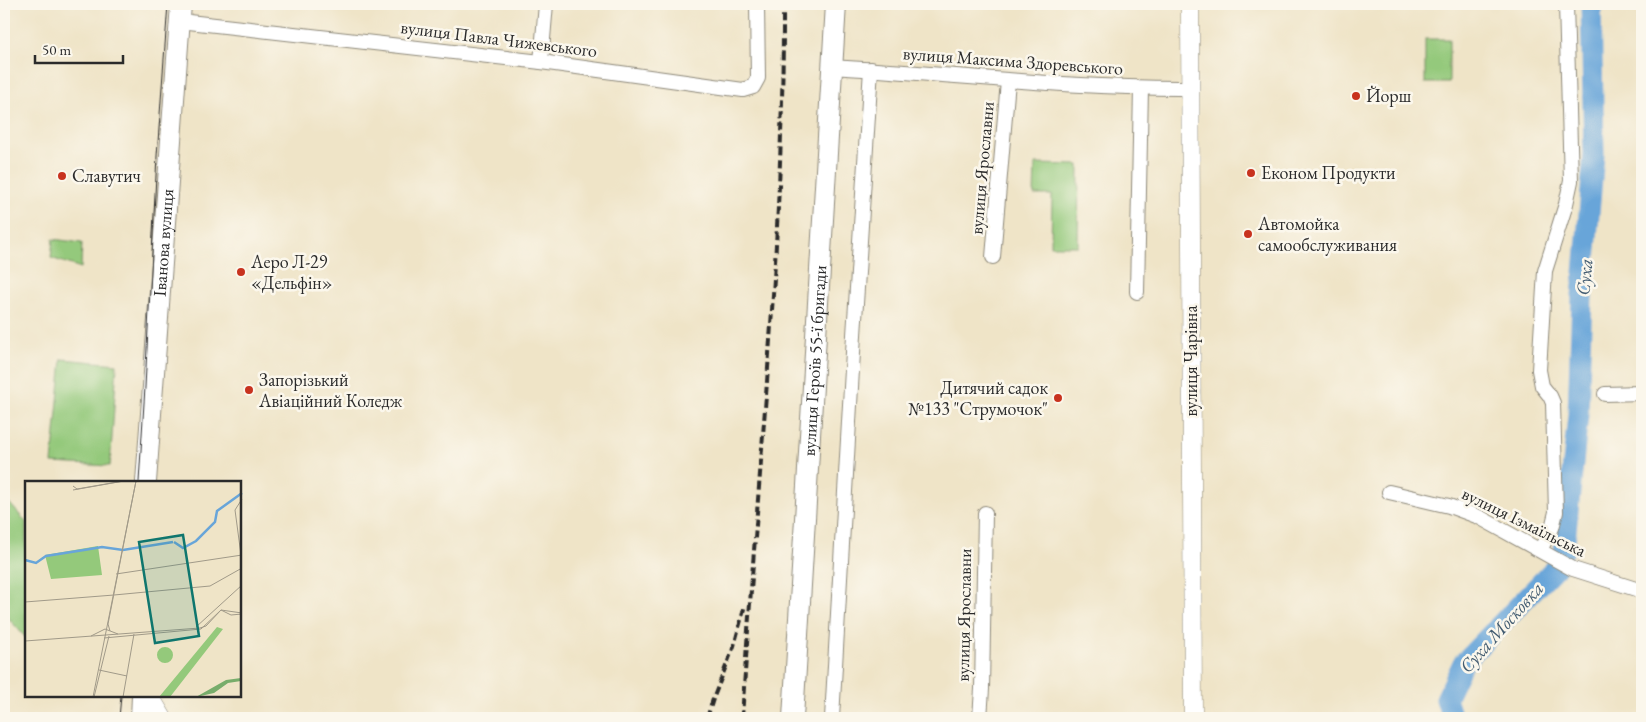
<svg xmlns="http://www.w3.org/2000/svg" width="1646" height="722" font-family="'EB Garamond',serif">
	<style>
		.green { fill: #94c97b; stroke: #607a53 }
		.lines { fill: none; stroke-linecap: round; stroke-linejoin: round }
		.river { stroke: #68a5d9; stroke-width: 21 }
		.minor-casing { stroke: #8d8879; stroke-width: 16 }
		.tertiary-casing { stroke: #8d8879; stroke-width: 19 }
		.secondary-casing { stroke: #8d8879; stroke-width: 22 }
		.minor { stroke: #fff; stroke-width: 14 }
		.tertiary { stroke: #fff; stroke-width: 18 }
		.secondary { stroke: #fff; stroke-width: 20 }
		.tram { stroke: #2b2b2b; stroke-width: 1 }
		.rail { stroke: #2b2b2b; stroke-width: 4; stroke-dasharray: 8 4; stroke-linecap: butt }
		.poi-dot { fill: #c8321e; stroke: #fbf7ec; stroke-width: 2 }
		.labels { text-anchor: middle; stroke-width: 5; stroke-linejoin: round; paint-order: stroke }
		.street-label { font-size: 18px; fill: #2b2b2b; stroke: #fbf7ec }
		.poi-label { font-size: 18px; fill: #2b2b2b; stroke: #fbf7ec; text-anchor: start }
		.water-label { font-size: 19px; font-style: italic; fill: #435c71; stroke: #fbf7ec }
		.inset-river { fill: none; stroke: #68a5d9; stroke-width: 2.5 }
		.inset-road { fill: none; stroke: #a19a89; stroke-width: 1 }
		.view { fill: #0f766e; fill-opacity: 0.15; stroke: #0f766e; stroke-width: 2.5 }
		.inset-edge { fill: none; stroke: #2b2b2b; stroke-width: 2.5 }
	</style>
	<rect width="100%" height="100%" fill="#fbf7ec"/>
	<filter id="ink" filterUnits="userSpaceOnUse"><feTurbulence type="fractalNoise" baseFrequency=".02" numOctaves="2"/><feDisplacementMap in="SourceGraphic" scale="10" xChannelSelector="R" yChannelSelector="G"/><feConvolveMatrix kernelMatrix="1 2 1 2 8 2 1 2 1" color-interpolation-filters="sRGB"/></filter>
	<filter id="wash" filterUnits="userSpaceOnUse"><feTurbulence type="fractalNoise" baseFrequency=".0096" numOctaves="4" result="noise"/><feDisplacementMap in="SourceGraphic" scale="20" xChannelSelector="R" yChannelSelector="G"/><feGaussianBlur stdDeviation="1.12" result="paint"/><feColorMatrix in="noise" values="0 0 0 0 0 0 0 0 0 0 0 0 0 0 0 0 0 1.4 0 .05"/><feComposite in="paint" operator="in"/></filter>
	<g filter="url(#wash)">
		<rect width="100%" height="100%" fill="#efe4c7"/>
		<!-- green -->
		<g class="green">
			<rect x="1425" y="39" width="24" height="44"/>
			<polygon points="1035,164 1079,165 1078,246 1051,246 1052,195 1034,195"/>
			<polygon points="53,239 82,243 81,268 51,258"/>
			<polygon points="62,359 117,364 110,466 52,463"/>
			<polygon points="4,497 26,522 26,638 4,613"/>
		</g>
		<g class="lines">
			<!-- river -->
			<g class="river">
				<polyline points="1564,550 1578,415 1582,297 1594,154 1591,4"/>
				<polyline points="1452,718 1446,699 1463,663 1556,567"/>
			</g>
		</g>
	</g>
	<g filter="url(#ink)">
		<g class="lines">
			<defs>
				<g id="minor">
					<polyline points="180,21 541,62 743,90 753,87 758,78 757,4"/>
					<polyline points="541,62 546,4"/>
					<path d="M832,67c120,7 239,22 359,21"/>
					<polyline points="993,257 1008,81"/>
					<polyline points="1137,292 1141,88"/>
					<polyline points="1605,394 1642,393"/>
					<polyline points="1389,492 1449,506 1479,517 1573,569 1642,591"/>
					<polyline points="1540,550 1552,528 1556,512 1553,403 1550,396 1542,386 1539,370 1545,271 1566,204 1571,181 1566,4"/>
					<polyline points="832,718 854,335 871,69"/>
					<polyline points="980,718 982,689 985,513"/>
				</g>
				<g id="tertiary">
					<polyline points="1190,4 1193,718"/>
					<polyline points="150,696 163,718"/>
				</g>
				<g id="secondary">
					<path id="s1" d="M146,482l35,-478"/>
					<polyline points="141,718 142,696"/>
					<path id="s2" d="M793,718l43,-714"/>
				</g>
			</defs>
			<!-- minor casing -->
			<use href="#minor" class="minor-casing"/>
			<!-- tertiary casing -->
			<use href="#tertiary" class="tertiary-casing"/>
			<!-- secondary casing -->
			<use href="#secondary" class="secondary-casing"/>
			<!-- minor -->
			<use href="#minor" class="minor"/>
			<!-- tertiary -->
			<use href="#tertiary" class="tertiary"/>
			<!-- secondary -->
			<use href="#secondary" class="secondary"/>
			<!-- tram -->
			<g class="tram">
				<polyline points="139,482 145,387 157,156 168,4"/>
				<polyline points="119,718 121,696"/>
			</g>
			<!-- rail -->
			<g class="rail">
				<polyline points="707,718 713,699 734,646 745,605"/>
				<path d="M742,718c15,-238 42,-476 41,-714"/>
			</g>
		</g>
	</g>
	<!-- markers -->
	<g class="poi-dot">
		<circle cx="1356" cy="96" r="5"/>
		<circle cx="1251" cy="173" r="5"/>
		<circle cx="62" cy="176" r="5"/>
		<circle cx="1248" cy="234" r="5"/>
		<circle cx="241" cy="272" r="5"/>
		<circle cx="249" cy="390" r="5"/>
		<circle cx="1058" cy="398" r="5"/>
	</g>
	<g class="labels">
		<!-- street labels -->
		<g class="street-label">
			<text transform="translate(499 39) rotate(7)" y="6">вулиця Павла Чижевського</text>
			<text transform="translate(1013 61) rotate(4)" y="6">вулиця Максима Здоревського</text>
			<text transform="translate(982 168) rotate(-85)" y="6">вулиця Ярославни</text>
			<text dy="6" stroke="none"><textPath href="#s1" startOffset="240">Іванова вулиця</textPath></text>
			<text dy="6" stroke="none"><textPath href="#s2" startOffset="358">вулиця Героїв 55-ї бригади</textPath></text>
			<text transform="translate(1191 361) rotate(-90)" y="6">вулиця Чарівна</text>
			<text transform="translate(1524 522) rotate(26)" y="6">вулиця Ізмаїльська</text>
			<text transform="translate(964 615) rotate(-89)" y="6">вулиця Ярославни</text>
		</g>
		<!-- poi labels -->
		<g class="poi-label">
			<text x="1366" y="102">Йорш</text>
			<text x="1261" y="179">Економ Продукти</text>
			<text x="72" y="182">Славутич</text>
			<text x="1258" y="230">Автомойка<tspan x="1258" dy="21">самообслуживания</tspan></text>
			<text x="251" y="268">Аеро Л-29<tspan x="251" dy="21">«Дельфін»</tspan></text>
			<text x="259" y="386">Запорізький<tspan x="259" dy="21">Авіаційний Коледж</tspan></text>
			<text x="1048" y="394" text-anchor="end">Дитячий садок<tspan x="1048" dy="21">№133 "Струмочок"</tspan></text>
		</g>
		<!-- water labels -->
		<g class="water-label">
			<text transform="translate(1584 277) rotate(-85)" y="7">Суха</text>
			<text transform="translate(1501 627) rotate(-48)" y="7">Суха Московка</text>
		</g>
	</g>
	<!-- overview -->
	<g transform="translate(25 481)">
		<rect width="216" height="216" fill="#efe4c7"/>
		<path d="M73,65l4,29 -51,4 -6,-24zM192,146l6,2 -53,68h-11zM132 174a8 8 0 1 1 16 0a8 8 0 1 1-16 0Z" fill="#94c97b"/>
		<path d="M216,197v3l-13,2 -14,10 -18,4 30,-17z" fill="#77ad6b"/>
		<path class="inset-river" d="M149,61l9,6 13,-7 19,-19 2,-11 25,-18M0,79l11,3 10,-7 38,-6 18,-3 21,3 50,-8"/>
		<path class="inset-road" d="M48,5l4,3 46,-8M48,9l51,-9M216,74l-6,-45 7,-11M91,93l126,-19M89,114l96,-9 32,-18M0,121l89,-7M171,146l46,-42M85,150l-2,-7 28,-143M66,155l14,-7 13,5M79,157l97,-9 20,-19 21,3M0,160l175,-13 6,-2 15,-16 10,5 11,-1M74,189l28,6M68,216l43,-216M69,216l15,-61M98,216l11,-63"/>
		<path class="view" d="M158,54l16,101 -44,7 -16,-101z"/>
		<rect width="216" height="216" class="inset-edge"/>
	</g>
	<!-- margin -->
	<rect width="1646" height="722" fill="none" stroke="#fbf7ec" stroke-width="20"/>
	<!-- scale -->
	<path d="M35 55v8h88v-8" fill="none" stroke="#2b2b2b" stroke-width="2.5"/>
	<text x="42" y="55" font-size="15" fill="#2b2b2b" stroke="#fbf7ec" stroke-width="4" paint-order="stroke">50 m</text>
</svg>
